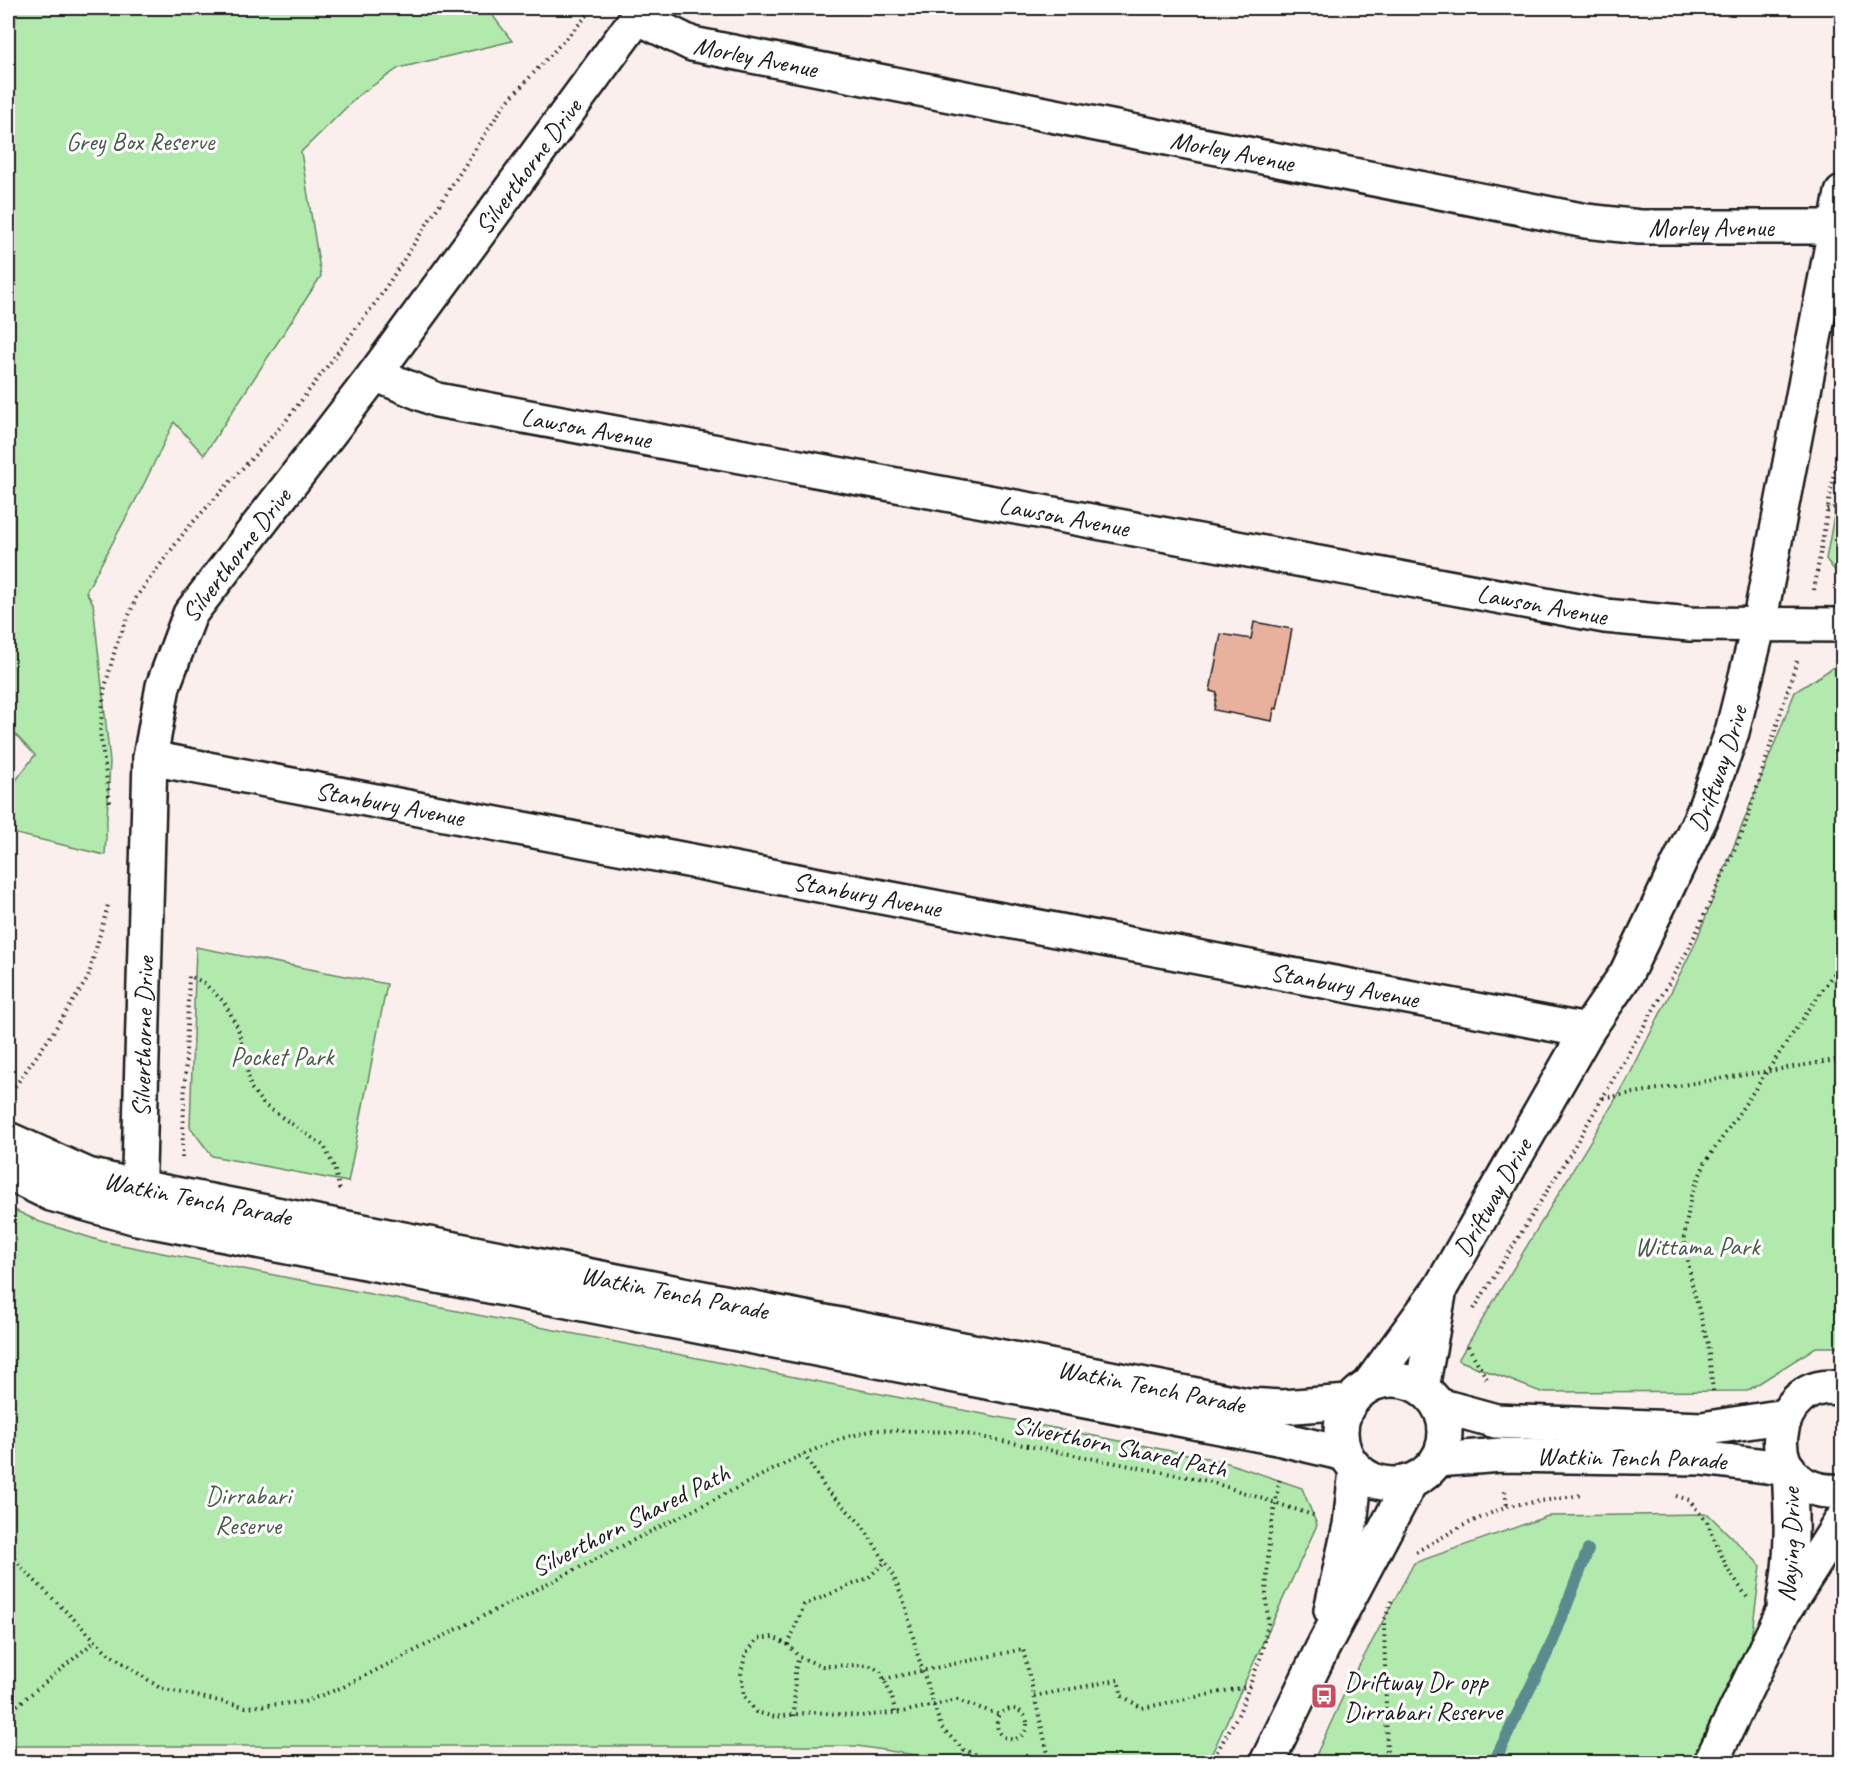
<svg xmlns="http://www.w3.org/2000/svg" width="1850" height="1770" font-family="Caveat,sans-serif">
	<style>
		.green { fill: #b2eaae; stroke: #678365; stroke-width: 1.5 }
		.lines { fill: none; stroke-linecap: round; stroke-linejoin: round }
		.stream { stroke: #5a8b8e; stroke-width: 12 }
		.building { fill: #e8b19e; stroke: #1c1c1c; stroke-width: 1.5 }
		.minor-casing { stroke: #1c1c1c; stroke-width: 38 }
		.path { stroke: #1c1c1c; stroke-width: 4; stroke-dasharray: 1.5 4.5; stroke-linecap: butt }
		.minor { stroke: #fff; stroke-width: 33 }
		.labels { text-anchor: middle; stroke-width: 6; stroke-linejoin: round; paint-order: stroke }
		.street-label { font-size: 26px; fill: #1c1c1c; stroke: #fff }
		.park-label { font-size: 26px; fill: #495a48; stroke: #fff }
		.poi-label { font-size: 26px; fill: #1c1c1c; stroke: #fff; text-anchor: start }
	</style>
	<rect width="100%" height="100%" fill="#faefec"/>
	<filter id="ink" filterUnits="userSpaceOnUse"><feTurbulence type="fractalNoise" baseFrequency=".0167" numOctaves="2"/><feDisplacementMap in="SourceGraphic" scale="12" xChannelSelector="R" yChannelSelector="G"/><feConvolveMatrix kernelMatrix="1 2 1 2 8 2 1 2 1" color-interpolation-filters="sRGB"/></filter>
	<g filter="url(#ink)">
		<!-- green -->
		<g class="green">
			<polygon points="8,8 487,8 512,41 399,68 359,95 301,152 321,276 204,455 174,422 142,488 86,592 93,603 110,762 105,855 8,832 8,791 35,755 11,730 8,736"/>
			<polygon points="1842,472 1842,580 1826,559"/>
			<polygon points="1834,667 1842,667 1842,1347 1816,1347 1747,1391 1541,1392 1458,1360 1626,1082 1695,944 1795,692"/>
			<polygon points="196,947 387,984 348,1182 212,1156 190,1127"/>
			<polygon points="8,1207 40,1222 101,1241 1222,1461 1302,1488 1317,1525 1208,1762 955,1762 935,1758 857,1746 8,1746"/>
			<polygon points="1708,1514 1761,1566 1749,1653 1695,1762 1313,1762 1345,1692 1414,1563 1548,1516"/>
		</g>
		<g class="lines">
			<!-- stream -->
			<polyline class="stream" points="1494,1762 1552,1643 1588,1550"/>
		</g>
		<!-- building -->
		<polygon class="building" points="1254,622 1292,629 1277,709 1274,708 1272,721 1214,710 1217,693 1210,691 1221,634 1251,639"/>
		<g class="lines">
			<defs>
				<g id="minor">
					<path id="s1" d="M637,17l55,27 894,177 54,6h202"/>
					<path id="s2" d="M375,374l62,26 1168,216 85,8 152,1"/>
					<path id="s3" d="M150,758l1437,273"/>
					<path id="s4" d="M8,1139l80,36 51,12 1108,218 35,2 67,-5"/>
					<polyline points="8,1173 51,1194 137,1218 1277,1438 1345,1454"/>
					<path id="s5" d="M138,1207l12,-449 13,-72 27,-72 185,-240 269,-366"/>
					<circle cx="1393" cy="1432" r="52"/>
					<path id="s6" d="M1369,1385l72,-98 146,-256 39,-57 77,-161 29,-81 27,-108 83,-431"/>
					<polyline points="1422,1388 1439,1294"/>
					<path d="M1842,1389c-69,-18 -94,108 0,102"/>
					<polyline points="1438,1405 1496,1421 1702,1429 1785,1416"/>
					<path id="s7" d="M1437,1460l64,-5 200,3 88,11"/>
					<path id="s8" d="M1784,1602c9,-45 8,-85 5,-131"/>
					<polyline points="1331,1610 1350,1525 1356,1470"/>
					<polyline points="1267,1762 1323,1647 1411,1481"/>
					<polyline points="1711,1762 1781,1616 1842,1520"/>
				</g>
			</defs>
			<!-- minor casing -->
			<use href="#minor" class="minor-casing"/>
			<!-- path -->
			<g class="path">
				<polyline points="1827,510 1842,505"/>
				<polyline points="1814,590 1842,425"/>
				<polyline points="110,802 100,733 104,691 116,646 137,596 186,530 285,422 379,298 504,105 594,8"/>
				<polyline points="8,1096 48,1040 88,978 108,905"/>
				<polyline points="1603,1098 1842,1059"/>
				<polyline points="182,1158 189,976 203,982 224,1002 238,1028 251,1088 264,1105 324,1146 334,1167 340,1191"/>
				<polyline points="1474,1309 1570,1154 1688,950 1744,829 1797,661"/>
				<polyline points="1468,1346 1488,1381"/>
				<polyline points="1713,1391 1708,1344 1692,1284 1684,1238 1691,1196 1705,1163 1842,961"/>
				<polyline points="804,1454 825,1488 862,1525 893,1574 906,1608 917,1653 941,1727 964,1750 994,1762"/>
				<polyline points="1505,1491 1507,1506"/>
				<polyline points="1676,1496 1689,1500 1707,1522 1728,1570 1747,1597"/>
				<polyline points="8,1549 22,1568 108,1653 160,1688 246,1707 304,1702 343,1687 804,1454 843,1438 874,1430 956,1432 1208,1481 1316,1516"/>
				<polyline points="1416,1552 1460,1527 1507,1506 1582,1495"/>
				<polyline points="788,1645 804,1605 868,1578 885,1562"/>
				<polyline points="884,1679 1023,1649 1050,1762"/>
				<polyline points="1034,1696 1118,1680 1122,1696 1142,1708 1250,1686"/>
				<circle cx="1012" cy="1724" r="15"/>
				<polyline points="895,1712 892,1697 880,1671 869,1665 822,1666 799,1657 788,1645 773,1637 758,1639 746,1653 741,1673 744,1696 756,1712 775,1717 813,1712 860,1716 902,1712 957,1700 1000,1715"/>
				<polyline points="8,1713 95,1641"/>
				<polyline points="794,1716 795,1670 799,1657"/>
				<polyline points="1211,1762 1239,1713 1261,1656 1268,1623 1266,1594 1269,1540 1280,1477"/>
				<polyline points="1383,1762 1387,1754 1384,1621 1393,1598"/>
			</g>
			<!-- minor -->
			<use href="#minor" class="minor"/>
		</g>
	</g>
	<!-- icons -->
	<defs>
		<symbol id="bus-square" viewBox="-11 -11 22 22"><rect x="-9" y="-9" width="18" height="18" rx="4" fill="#d1495b" stroke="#fff"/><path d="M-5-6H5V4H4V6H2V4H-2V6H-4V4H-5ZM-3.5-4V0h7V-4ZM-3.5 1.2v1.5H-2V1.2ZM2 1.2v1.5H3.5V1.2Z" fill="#fff"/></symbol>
	</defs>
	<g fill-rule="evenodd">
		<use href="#bus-square" x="1309" y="1681" width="30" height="30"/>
	</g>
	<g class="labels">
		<!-- street labels -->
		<g class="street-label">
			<text dy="9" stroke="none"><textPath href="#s1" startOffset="126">Morley Avenue</textPath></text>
			<text dy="9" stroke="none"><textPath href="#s1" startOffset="612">Morley Avenue</textPath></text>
			<text dy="9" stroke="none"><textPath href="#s5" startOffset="1160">Silverthorne Drive</textPath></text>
			<text dy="9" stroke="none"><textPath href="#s1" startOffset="1098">Morley Avenue</textPath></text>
			<text dy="9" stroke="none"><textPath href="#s2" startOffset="219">Lawson Avenue</textPath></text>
			<text dy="9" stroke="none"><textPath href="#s2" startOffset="705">Lawson Avenue</textPath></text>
			<text dy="9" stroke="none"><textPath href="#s5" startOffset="674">Silverthorne Drive</textPath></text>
			<text dy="9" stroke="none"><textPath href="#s2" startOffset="1191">Lawson Avenue</textPath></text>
			<text dy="9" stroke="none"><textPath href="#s6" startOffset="711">Driftway Drive</textPath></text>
			<text dy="9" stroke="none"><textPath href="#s3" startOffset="244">Stanbury Avenue</textPath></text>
			<text dy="9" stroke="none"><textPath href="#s3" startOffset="730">Stanbury Avenue</textPath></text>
			<text dy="9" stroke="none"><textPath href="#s3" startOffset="1216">Stanbury Avenue</textPath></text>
			<text dy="9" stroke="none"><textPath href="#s5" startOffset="170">Silverthorne Drive</textPath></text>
			<text dy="9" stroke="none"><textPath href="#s6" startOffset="225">Driftway Drive</textPath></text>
			<text dy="9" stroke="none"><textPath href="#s4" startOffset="200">Watkin Tench Parade</textPath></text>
			<text dy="9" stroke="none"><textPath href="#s4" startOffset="686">Watkin Tench Parade</textPath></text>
			<text dy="9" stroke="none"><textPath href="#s4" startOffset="1172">Watkin Tench Parade</textPath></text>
			<text transform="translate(1120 1446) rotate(12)" y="9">Silverthorn Shared Path</text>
			<text dy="9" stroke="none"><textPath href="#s7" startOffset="195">Watkin Tench Parade</textPath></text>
			<text transform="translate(630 1520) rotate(-27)" y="9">Silverthorn Shared Path</text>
			<text dy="9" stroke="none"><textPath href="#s8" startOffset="58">Naying Drive</textPath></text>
		</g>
		<!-- park labels -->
		<g class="park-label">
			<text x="140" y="150">Grey Box Reserve</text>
			<text x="282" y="1065">Pocket Park</text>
			<text x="1697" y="1255">Wittama Park</text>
			<text x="248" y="1504">Dirrabari<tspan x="248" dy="30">Reserve</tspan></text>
		</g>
		<!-- poi labels -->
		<g class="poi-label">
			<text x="1344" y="1690">Driftway Dr opp<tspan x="1344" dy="30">Dirrabari Reserve</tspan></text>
		</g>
	</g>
	<!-- margin -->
	<rect width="1850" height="1770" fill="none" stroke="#fff" stroke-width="30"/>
	<rect x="15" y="15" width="1820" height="1740" fill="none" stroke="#1c1c1c" stroke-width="2" filter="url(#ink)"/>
</svg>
